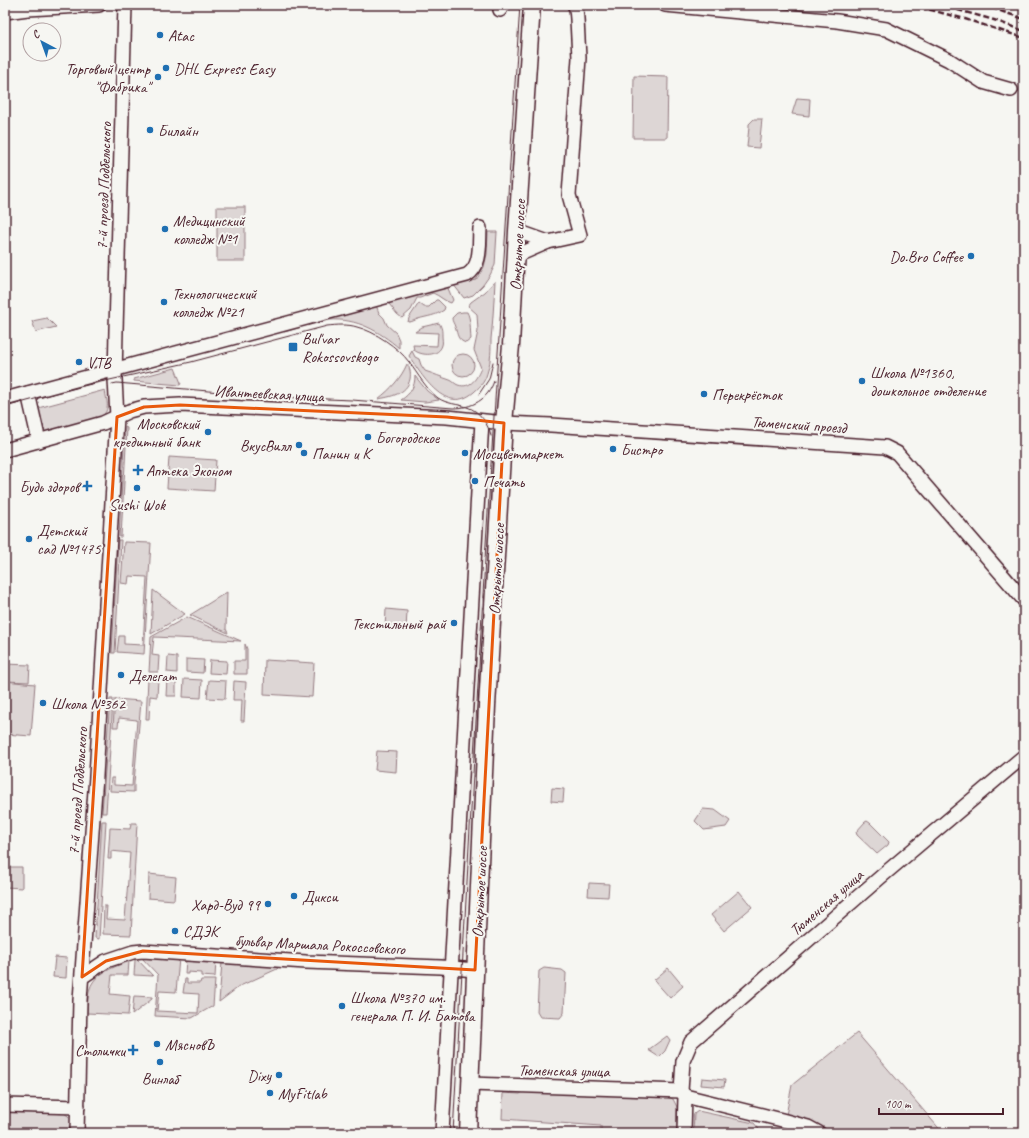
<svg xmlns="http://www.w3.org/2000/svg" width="1029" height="1138" font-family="Caveat,sans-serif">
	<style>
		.green { fill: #ddd6d5; stroke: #947a80 }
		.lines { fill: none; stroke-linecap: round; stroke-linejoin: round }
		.minor-casing { stroke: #4a1f2b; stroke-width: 16 }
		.major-casing { stroke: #4a1f2b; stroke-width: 19 }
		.minor { stroke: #f6f6f2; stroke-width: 13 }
		.major { stroke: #f6f6f2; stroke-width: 16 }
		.tram { stroke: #4a1f2b; stroke-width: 1 }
		.rail { stroke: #4a1f2b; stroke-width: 2.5; stroke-dasharray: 6 3; stroke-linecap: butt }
		.marked { fill: none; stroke: #e8590c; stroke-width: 3; stroke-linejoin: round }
		.poi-dot { fill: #1f6fb2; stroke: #f6f6f2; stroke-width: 1.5 }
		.labels { text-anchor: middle; stroke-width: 4; stroke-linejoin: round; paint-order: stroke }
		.poi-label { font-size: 16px; fill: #4a1f2b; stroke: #f6f6f2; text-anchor: start }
		.street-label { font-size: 16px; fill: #4a1f2b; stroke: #f6f6f2 }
	</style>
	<rect width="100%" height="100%" fill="#f6f6f2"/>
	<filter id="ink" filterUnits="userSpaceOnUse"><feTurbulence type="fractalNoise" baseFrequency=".025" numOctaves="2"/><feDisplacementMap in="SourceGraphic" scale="8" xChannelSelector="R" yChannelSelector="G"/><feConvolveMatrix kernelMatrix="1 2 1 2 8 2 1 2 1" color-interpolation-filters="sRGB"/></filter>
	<g filter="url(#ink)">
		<!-- green -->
		<g class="green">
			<polygon points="634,76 668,77 667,138 633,138"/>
			<polygon points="797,98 810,99 809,116 792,114"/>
			<polygon points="754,119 762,119 759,148 747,147 749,127 749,124"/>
			<rect x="217" y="207" width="28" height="54"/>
			<polygon points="488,232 497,232 495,265 490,275 483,285 473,295 464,298 453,284 476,280 484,267 487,254"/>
			<path d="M495,281c-1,19 -2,39 -4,58 0,10 0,21 -3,31 -3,11 -5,14 -14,22 -28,24 -52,-16 -65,-36l3,-5 3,6 4,2 2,6 4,6c9,3 16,6 25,9 3,1 5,4 8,5 13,4 19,-7 23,-17l-7,-18 4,-19 -1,-17 -9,-8 3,-4 14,-10z"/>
			<path d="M447,286l6,14 -2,3c-7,-2 -11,-7 -18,-10l-13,5h-3l-6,12 -9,8 -5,-4 -11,-14z"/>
			<path d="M436,300h2l7,7 -1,3c-9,6 -16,6 -26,9 -4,1 -5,3 -10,3l1,-4 10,-15 5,4h5z"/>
			<path d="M376,305l3,8 5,5 3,7 9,8 3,7v8c-20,-17 -42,-30 -70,-28 -13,1 -32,9 -45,12v-3z"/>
			<path d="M463,312h4c4,7 3,18 4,27l-5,4c-9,-3 -8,-8 -11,-16 -1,-4 -3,-5 -3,-9l5,-5z"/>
			<polygon points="47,318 56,327 36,332 32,321"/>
			<path d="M439,323c3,5 3,7 3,13 0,2 1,7 0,9 -3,12 -21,11 -28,5l-1,-5 24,1 1,-13 -23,-1 7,-5z"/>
			<circle cx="463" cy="365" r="11"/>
			<path d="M407,364c3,4 4,9 3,15 -3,15 -20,18 -32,20 13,-10 23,-21 29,-35z"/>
			<polygon points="175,368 181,383 180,385 134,381 134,379"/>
			<path d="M415,376l12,15 12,9 -14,2 -24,-2c9,-6 14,-13 14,-24z"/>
			<path d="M105,390c2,14 6,20 -6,29l-54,14 -7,-25z"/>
			<polygon points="125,427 127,428 121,537 119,537"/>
			<polygon points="169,457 216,460 214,491 167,488"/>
			<polygon points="118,540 121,540 115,653 112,653"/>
			<polygon points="124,542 151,543 144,654 117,652 119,636 124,636 124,644 143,645 147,577 129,576 128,584 121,583"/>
			<polygon points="153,590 185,614 151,634"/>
			<polygon points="227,592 226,629 228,633 190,615"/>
			<polygon points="386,609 407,611 406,630 385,629"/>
			<polygon points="187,617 241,641 154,637 152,655 159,656 158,672 149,672 151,637"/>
			<polygon points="245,644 247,649 247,674 234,674 234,661 245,661"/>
			<polygon points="168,656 177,657 177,673 167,672"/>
			<polygon points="186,659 204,660 203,673 186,672"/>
			<polygon points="210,660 227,661 226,674 209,673"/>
			<polygon points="265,660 314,663 312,697 264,694"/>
			<polygon points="5,664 30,665 29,682 5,681"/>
			<polygon points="167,678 176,679 176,696 166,696"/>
			<polygon points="148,679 158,679 157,697 150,696 149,719 146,719"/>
			<polygon points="184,679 202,680 201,698 183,697"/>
			<polygon points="209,680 226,681 225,699 207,698"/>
			<polygon points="5,681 35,684 31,736 5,734"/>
			<polygon points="234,681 246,682 244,721 241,721 242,700 233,700"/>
			<polygon points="110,699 113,699 106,813 102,813"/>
			<polygon points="115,699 141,701 134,783 134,792 110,791 111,778 114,778 114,785 132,786 137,720 119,718 118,727 113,727"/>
			<polygon points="377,751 397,752 396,772 375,770"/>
			<polygon points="552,788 564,789 563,802 551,801"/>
			<polygon points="703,809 715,810 730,821 726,827 704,830 695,821"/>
			<polygon points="102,821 106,821 99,939 95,938"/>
			<polygon points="867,821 870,823 889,842 888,845 877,854 857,835 856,832 865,822"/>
			<polygon points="131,823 137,823 131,935 103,934 104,906 107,906 106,919 125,920 130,853 111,851 111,859 108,859 110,828 130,829"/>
			<polygon points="5,867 22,867 22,888 5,887"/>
			<polygon points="149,874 176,877 174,900 148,898"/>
			<polygon points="589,883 609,884 608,897 588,896"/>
			<polygon points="739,891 752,907 724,931 711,915"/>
			<polygon points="55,957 67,958 66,978 53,977"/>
			<polygon points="141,957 179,958 176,992 159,991 157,1011 198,1013 199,994 183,993 185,979 187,979 187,983 200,983 201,980 215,980 213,1006 192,1018 155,1016 158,975"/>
			<polygon points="137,959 153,976 134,975 135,960"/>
			<polygon points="186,959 216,961 215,977 201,976 201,973 188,972 188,974 185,974"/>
			<path d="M129,961l-1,14h-16l-2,19 20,2 -2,19 -41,-2c1,-10 0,-22 6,-31 6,-10 26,-17 36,-21z"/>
			<polygon points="222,962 280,965 277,969 240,986 219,1002"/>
			<polygon points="544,968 562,970 566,973 564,1013 560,1018 540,1017 537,1012 539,971"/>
			<polygon points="668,968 683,986 670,998 654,980"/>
			<polygon points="134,996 152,997 152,999 132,1015"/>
			<polygon points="857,1033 943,1133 829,1133 811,1122 786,1115 792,1085"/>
			<polygon points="667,1036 670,1040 665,1051 659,1057 648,1050"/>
			<polygon points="702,1078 725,1080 724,1087 701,1085"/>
			<polygon points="528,1089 661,1095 673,1099 677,1107 677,1133 601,1133 601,1126 502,1119 503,1093 520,1094"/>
			<polygon points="5,1111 64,1113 72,1119 71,1133 5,1133"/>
			<polygon points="698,1111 754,1123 762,1133 693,1133 694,1114"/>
		</g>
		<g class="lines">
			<defs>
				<g id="minor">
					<polyline points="665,5 837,21 886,29 949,60 983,82 1011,90"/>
					<polyline points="500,10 503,5"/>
					<polyline points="5,12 28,9 99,5"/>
					<polyline points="517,231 548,242"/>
					<polyline points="516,256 548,242 580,235 569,195 579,58 577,19 576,8 574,5"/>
					<polyline points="28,393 39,441"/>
					<path d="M5,399l462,-124c15,-9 12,-32 13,-47"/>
					<polyline points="5,450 103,423 129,411 144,407 180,405 447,417 504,423 551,425 885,447 897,453 1024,600"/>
					<polyline points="82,977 106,961 133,952 143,951 306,962 441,967 475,970"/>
					<polyline points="470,1084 681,1091"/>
					<polyline points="685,1096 782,1120 808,1127 819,1133"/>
					<polyline points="5,1105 78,1107"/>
					<polyline points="77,1133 80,1000 96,776 117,417 115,379 116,330 125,5"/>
					<polyline points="442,1133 482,421"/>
					<polyline points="684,1133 685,1096 681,1091 683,1061 691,1042 883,875 1024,756"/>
				</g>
				<polyline id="major" points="468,1133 487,706 504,423 511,345 517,231 532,5"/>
			</defs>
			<!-- minor casing -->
			<use href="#minor" class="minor-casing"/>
			<!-- major casing -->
			<use href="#major" class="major-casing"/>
			<!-- minor -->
			<use href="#minor" class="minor"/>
			<!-- major -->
			<use href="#major" class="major"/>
			<!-- tram -->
			<g class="tram">
				<path d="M112,384l5,-1 160,14 75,3 101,8c19,0 35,-8 41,-27"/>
				<polyline points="479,394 489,379 493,362"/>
				<path d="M5,407l82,-22 104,-23 136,-36c10,-1 21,-2 30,1 17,4 42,21 52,35 8,11 18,28 29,36 9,6 20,6 29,9 13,4 21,17 24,29"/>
				<polyline points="453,1133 485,559 520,5"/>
			</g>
			<!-- rail -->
			<g class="rail">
				<polyline points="912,5 965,19 1024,38"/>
				<polyline points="940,5 994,20 1024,31"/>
				<polyline points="983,5 1024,19"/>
				<polyline points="1011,5 1024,10"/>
			</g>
		</g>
	</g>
	<!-- marked area -->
	<path class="marked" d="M180,405l267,12 57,6 -29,547 -332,-19 -37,10 -24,16 35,-560 27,-10z"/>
	<!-- markers -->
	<g class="poi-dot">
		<circle cx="160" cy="35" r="4"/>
		<circle cx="166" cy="68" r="4"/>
		<circle cx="158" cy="77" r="4"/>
		<circle cx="150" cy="130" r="4"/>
		<circle cx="165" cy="229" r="4"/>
		<circle cx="971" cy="256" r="4"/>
		<circle cx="164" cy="302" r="4"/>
		<rect x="288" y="342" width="10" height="10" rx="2"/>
		<circle cx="79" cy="362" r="4"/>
		<circle cx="862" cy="381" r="4"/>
		<circle cx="704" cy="394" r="4"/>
		<circle cx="208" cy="432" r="4"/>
		<circle cx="368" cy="437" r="4"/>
		<circle cx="299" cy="445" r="4"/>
		<circle cx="613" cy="449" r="4"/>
		<circle cx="304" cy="453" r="4"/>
		<circle cx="465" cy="453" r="4"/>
		<path d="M136 464h4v4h4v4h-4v4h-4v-4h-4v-4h4z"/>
		<circle cx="475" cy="481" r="4"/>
		<path d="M85 480h4v4h4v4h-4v4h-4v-4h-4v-4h4z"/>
		<circle cx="137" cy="488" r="4"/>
		<circle cx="29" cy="539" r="4"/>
		<circle cx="454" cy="623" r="4"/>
		<circle cx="121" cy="675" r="4"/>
		<circle cx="43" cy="703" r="4"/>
		<circle cx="294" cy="896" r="4"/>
		<circle cx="268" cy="904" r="4"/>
		<circle cx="175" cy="931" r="4"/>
		<circle cx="342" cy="1006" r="4"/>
		<circle cx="157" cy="1044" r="4"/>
		<path d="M131 1044h4v4h4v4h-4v4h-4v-4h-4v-4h4z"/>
		<circle cx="160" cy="1062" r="4"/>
		<circle cx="279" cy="1075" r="4"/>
		<circle cx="270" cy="1093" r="4"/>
	</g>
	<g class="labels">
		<!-- poi labels -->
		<g class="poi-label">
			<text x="168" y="41">Atac</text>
			<text x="150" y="74" text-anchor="end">Торговый центр<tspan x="150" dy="18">"Фабрика"</tspan></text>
			<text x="174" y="74">DHL Express Easy</text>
			<text x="158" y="136">Билайн</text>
			<text x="173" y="226">Медицинский<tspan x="173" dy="18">колледж №1</tspan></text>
			<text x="963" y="262" text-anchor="end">Do.Bro Coffee</text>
			<text x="172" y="299">Технологический<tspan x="172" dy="18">колледж №21</tspan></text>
			<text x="302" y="344">Bul'var<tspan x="302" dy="18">Rokossovskogo</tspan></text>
			<text x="87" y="368">VTB</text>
			<text x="870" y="378">Школа №1360,<tspan x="870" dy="18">дошкольное отделение</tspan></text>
			<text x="712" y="400">Перекрёсток</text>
			<text x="200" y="429" text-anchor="end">Московский<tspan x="200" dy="18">кредитный банк</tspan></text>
			<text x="376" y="443">Богородское</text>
			<text x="291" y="451" text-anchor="end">ВкусВилл</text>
			<text x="621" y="455">Бистро</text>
			<text x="312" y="459">Панин и К</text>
			<text x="473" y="459">Мосцветмаркет</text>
			<text x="146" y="476">Аптека Эконом</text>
			<text x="483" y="487">Печать</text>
			<text x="79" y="492" text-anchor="end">Будь здоров</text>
			<text x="137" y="510" text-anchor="middle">Sushi Wok</text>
			<text x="37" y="536">Детский<tspan x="37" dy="18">сад №1475</tspan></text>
			<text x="446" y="629" text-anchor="end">Текстильный рай</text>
			<text x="129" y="681">Делегат</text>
			<text x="51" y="709">Школа №362</text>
			<text x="302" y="902">Дикси</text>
			<text x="260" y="910" text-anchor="end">Хард-Вуд 99</text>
			<text x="183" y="937">СДЭК</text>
			<text x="350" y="1003">Школа №370 им.<tspan x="350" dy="18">генерала П. И. Батова</tspan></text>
			<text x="165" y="1050">МясновЪ</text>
			<text x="125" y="1056" text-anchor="end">Столички</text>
			<text x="271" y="1081" text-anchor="end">Dixy</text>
			<text x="160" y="1084" text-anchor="middle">Винлаб</text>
			<text x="278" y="1099">MyFitlab</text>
		</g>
		<!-- street labels -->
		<g class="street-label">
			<text transform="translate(103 186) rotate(-88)" y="6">7-й проезд Подбельского</text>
			<text transform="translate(517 245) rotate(-87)" y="6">Открытое шоссе</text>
			<text transform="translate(269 393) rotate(3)" y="6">Ивантеевская улица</text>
			<text transform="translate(799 424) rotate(4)" y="6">Тюменский проезд</text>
			<text transform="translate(496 569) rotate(-87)" y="6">Открытое шоссе</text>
			<text transform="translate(77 791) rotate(-86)" y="6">7-й проезд Подбельского</text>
			<text transform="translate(479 892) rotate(-87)" y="6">Открытое шоссе</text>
			<text transform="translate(826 902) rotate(-41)" y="6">Тюменская улица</text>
			<text transform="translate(320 944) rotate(3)" y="6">бульвар Маршала Рокоссовского</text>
			<text transform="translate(564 1070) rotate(1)" y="6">Тюменская улица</text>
		</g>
	</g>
	<!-- margin -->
	<rect width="1029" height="1138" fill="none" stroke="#f6f6f2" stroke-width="20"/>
	<rect x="10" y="10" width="1009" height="1118" fill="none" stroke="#4a1f2b" stroke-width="1.5" filter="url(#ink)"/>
	<!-- north arrow -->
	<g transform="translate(42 42) rotate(319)"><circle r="19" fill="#f6f6f2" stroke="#b1a0a2"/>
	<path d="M0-3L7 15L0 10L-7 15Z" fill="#1f6fb2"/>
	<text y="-6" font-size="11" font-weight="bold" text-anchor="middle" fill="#4a1f2b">С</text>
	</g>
	<!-- scale -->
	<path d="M879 1108v6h124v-6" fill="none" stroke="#4a1f2b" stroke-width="2"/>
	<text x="885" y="1108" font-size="12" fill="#4a1f2b" stroke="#f6f6f2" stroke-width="3" paint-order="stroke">100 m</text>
</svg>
